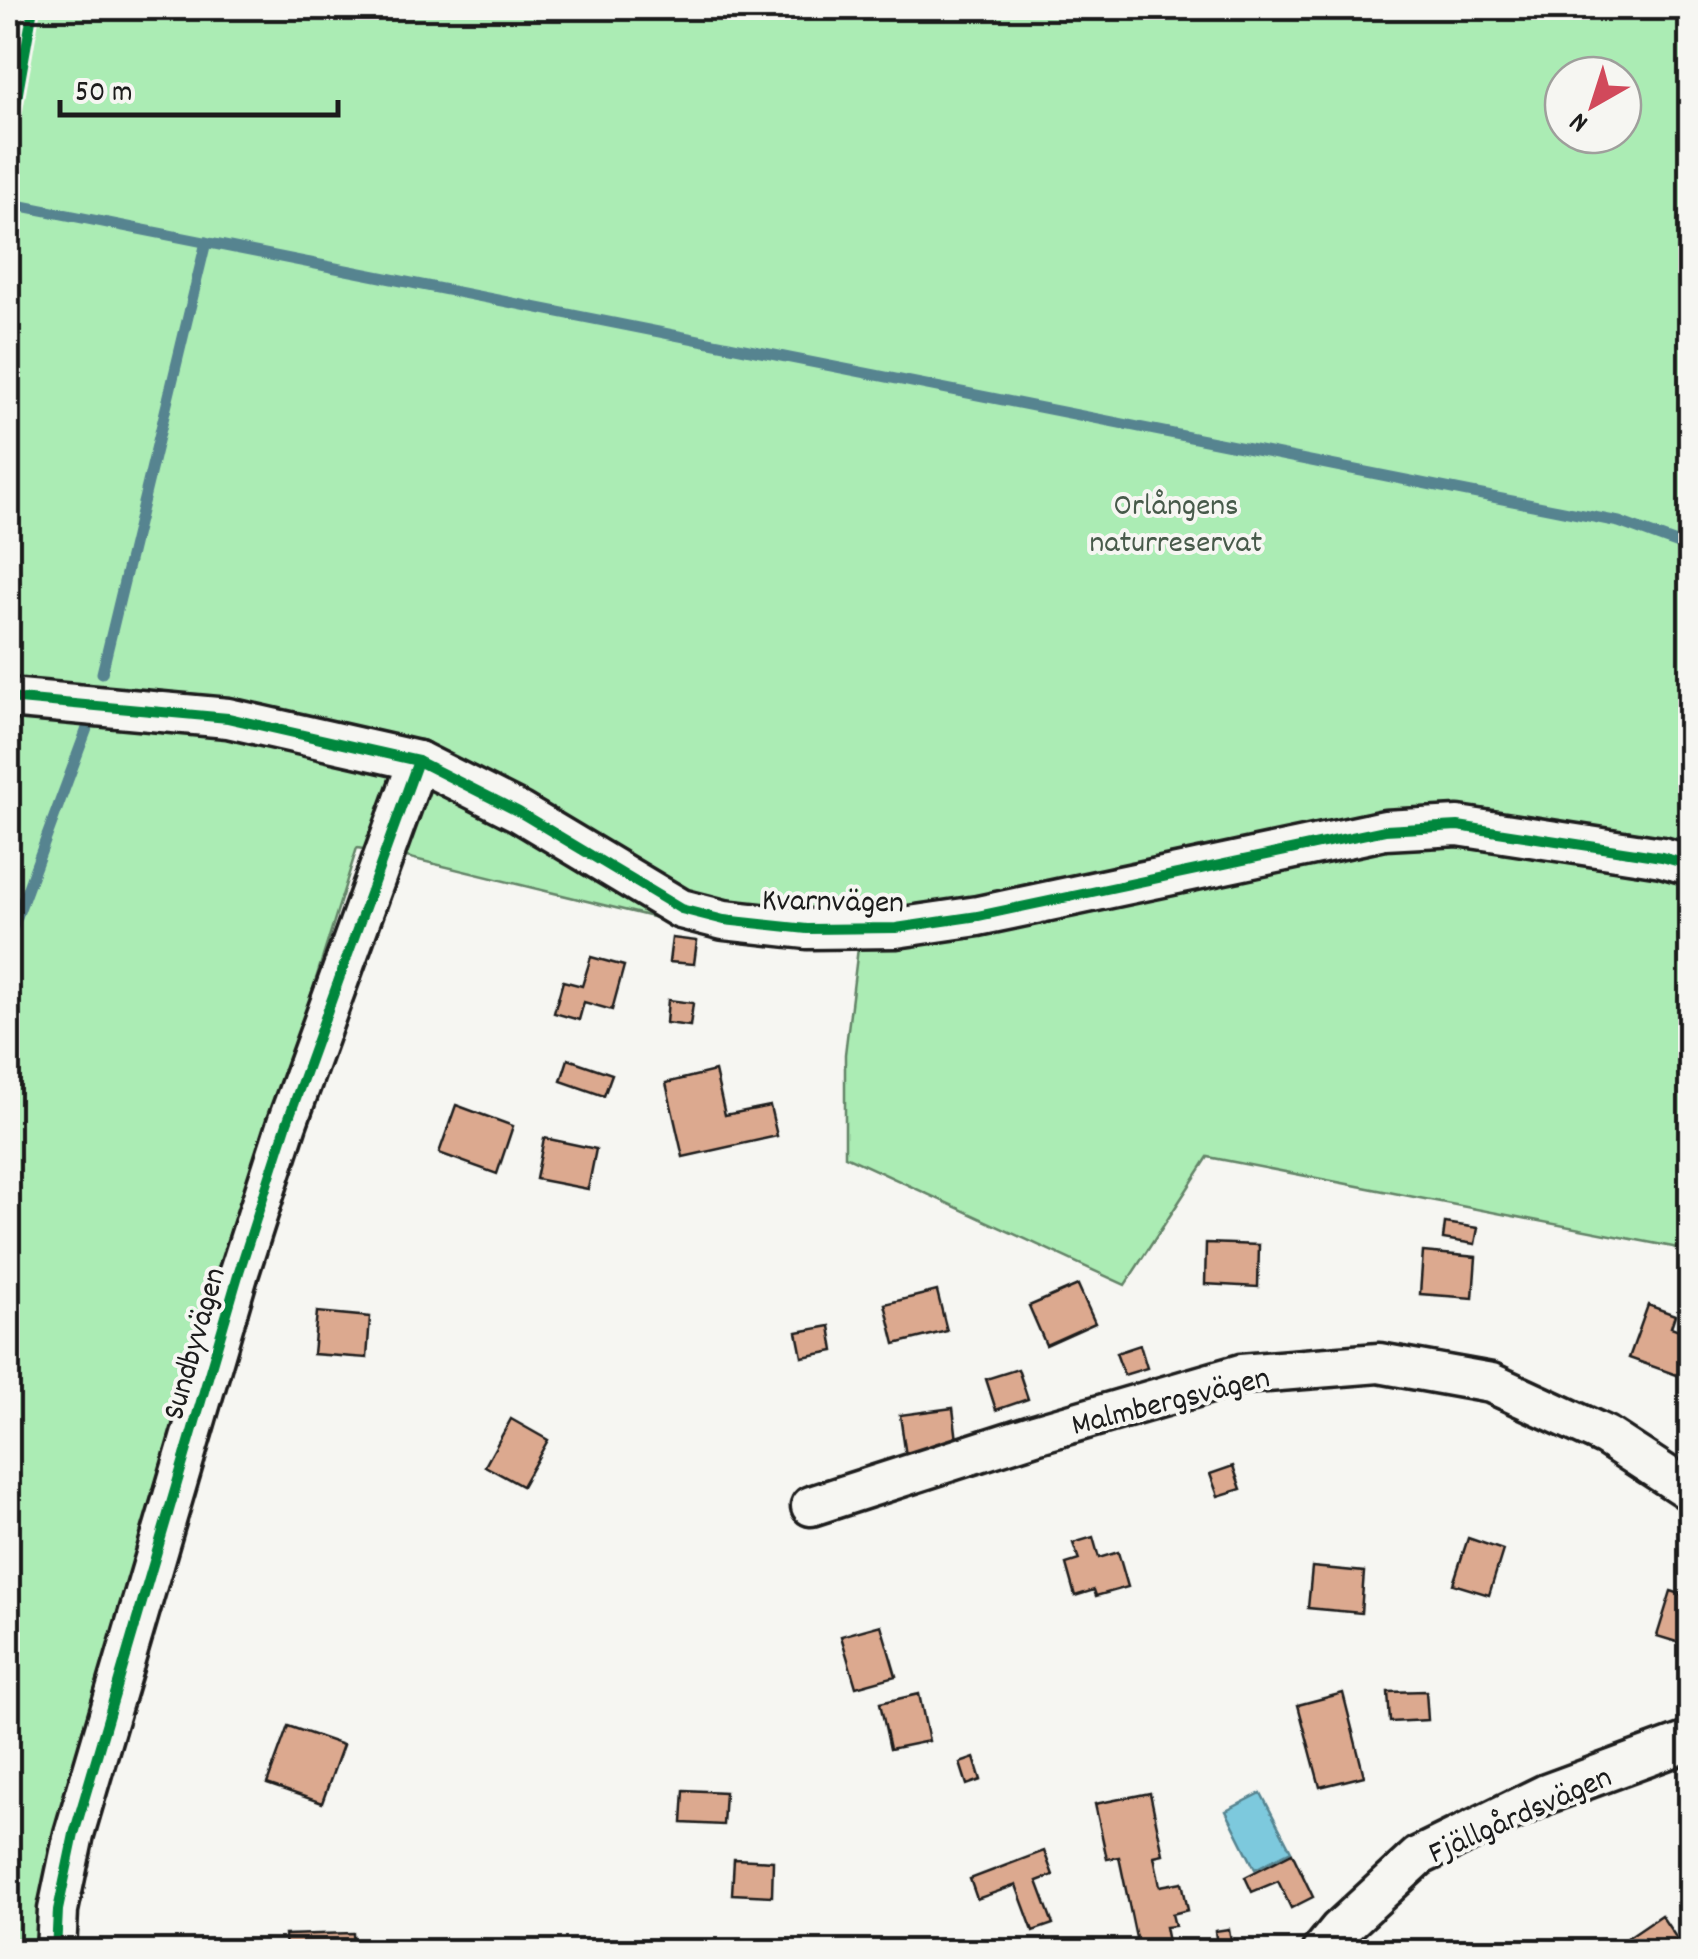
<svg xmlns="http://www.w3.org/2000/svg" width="1698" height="1959" font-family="Dekko,sans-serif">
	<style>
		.green { fill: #abecb4; stroke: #648468; stroke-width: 2.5; fill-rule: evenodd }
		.water { fill: #7dc9dd; stroke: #568490; stroke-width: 2.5 }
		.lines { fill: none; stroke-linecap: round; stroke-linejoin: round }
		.stream { stroke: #568490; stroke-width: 11 }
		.building { fill: #dca98f; stroke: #1c1c1c; stroke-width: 2.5 }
		.minor-casing { stroke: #1c1c1c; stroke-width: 45 }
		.minor { stroke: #f6f6f2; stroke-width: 38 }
		.cycleway-casing { stroke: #f6f6f2; stroke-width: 16 }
		.cycleway { stroke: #00873e; stroke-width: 10 }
		.labels { text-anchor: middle; stroke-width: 8; stroke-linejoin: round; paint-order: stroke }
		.park-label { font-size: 32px; fill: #475a4a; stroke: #f6f6f2 }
		.street-label { font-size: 32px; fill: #1c1c1c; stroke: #f6f6f2 }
	</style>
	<rect width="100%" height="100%" fill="#f6f6f2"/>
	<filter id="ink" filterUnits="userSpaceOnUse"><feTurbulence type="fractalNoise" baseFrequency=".01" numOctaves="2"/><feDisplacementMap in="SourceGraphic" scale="20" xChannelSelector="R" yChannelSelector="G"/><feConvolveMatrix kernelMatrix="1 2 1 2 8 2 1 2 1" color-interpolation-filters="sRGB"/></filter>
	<g filter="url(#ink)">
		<!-- green -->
		<path class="green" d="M8,8h1682v1246l-17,-7 -465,-90 -83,128 -280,-129v-102l13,-106 9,-3 -116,-4 -357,-87 -37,-6 -215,686 -76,254 -27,163 -31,1zM1563,75h60v60h-60z"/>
		<!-- water -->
		<polygon class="water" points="1261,1793 1291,1851 1255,1869 1226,1811"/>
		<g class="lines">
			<!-- stream -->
			<g class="stream">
				<polyline points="12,204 1619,522 1690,548"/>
				<polyline points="102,673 206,242"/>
				<polyline points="8,941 92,715"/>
			</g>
		</g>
		<!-- building -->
		<g class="building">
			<polygon points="672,938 697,941 694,964 669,962"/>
			<polygon points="591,957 624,966 612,1010 584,1002 579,1020 554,1013 563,981 582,986"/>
			<polygon points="668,1000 693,1003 690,1026 666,1023"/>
			<polygon points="568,1059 612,1074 604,1096 561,1081"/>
			<polygon points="715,1071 725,1115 770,1106 777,1136 683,1157 666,1083"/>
			<polygon points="456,1105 513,1126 497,1174 439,1153"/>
			<polygon points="544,1138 596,1149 588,1189 536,1179"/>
			<polygon points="1445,1223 1478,1228 1475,1244 1443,1239"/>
			<polygon points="1206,1243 1259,1245 1258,1287 1205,1284"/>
			<polygon points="1423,1252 1476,1257 1473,1298 1420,1294"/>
			<polygon points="1078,1285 1095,1323 1046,1345 1029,1306"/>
			<polygon points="937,1291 947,1331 895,1344 885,1304"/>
			<polygon points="1648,1305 1675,1315 1671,1327 1690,1334 1690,1362 1685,1378 1629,1358"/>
			<polygon points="317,1312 370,1317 367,1358 313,1354"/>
			<polygon points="830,1326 834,1351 802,1357 797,1332"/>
			<polygon points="1140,1345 1147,1368 1124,1375 1116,1353"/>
			<polygon points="1018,1369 1028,1399 996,1410 986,1379"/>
			<polygon points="953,1408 958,1449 906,1456 900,1415"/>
			<polygon points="511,1419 548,1440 522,1486 485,1466"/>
			<polygon points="1233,1466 1241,1489 1218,1496 1210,1474"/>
			<polygon points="1093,1537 1099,1558 1118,1552 1128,1587 1096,1596 1094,1590 1075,1596 1066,1564 1079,1560 1073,1543"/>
			<polygon points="1468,1538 1503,1550 1489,1595 1453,1584"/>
			<polygon points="1312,1567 1364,1572 1361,1613 1308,1608"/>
			<polygon points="1671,1591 1690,1597 1690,1646 1657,1636"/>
			<polygon points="881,1625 896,1676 856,1687 841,1636"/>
			<polygon points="1426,1691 1428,1720 1390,1722 1388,1692"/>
			<polygon points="1343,1693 1364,1776 1320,1787 1298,1705"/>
			<polygon points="919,1694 929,1741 890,1749 880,1703"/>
			<polygon points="288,1726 343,1745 322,1803 267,1784"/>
			<polygon points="974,1758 981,1780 967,1785 960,1763"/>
			<polygon points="684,1790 725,1792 723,1825 682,1823"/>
			<polygon points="1150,1793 1163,1854 1154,1856 1160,1886 1182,1882 1188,1910 1172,1914 1175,1926 1165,1927 1169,1947 1139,1952 1119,1857 1107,1859 1095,1804"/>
			<polygon points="1044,1851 1053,1875 1037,1881 1053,1924 1033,1931 1016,1885 977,1899 970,1879"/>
			<polygon points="1292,1853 1313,1897 1291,1908 1278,1881 1252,1892 1245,1877"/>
			<polygon points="734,1859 773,1861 772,1896 732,1894"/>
			<polygon points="1661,1915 1686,1952 1636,1952 1627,1938"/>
			<polygon points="1229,1929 1233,1952 1218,1952 1215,1931"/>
			<polygon points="353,1933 354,1952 286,1952 285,1935"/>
		</g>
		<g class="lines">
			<defs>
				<g id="minor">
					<polyline points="8,698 228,718 418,761 519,812 681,909 724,920 807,929 896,928 978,916 1385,830 1458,826 1662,857 1690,865"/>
					<polyline points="811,1506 1035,1434 1241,1374 1379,1363 1491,1383 1606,1436 1690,1491"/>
					<polyline points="56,1952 58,1910 74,1834 239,1272 287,1123 418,761"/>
					<polyline points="1321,1952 1339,1930 1419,1856 1546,1794 1690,1741"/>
				</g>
			</defs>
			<!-- minor casing -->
			<use href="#minor" class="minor-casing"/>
			<!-- minor -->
			<use href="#minor" class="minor"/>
			<defs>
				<g id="cycleway">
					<polyline points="8,150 33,8"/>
					<polyline points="8,698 228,718 418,761 519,812 681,909 724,920 807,929 896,928 978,916 1385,830 1458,826 1662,857 1690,865"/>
					<polyline points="56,1952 58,1910 74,1834 239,1272 287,1123 418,761"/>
				</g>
			</defs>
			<!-- cycleway casing -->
			<use href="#cycleway" class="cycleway-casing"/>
			<!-- cycleway -->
			<use href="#cycleway" class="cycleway"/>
		</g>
	</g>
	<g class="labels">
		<!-- park labels -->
		<g class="park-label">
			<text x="1176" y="514">Orlångens<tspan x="1176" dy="37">naturreservat</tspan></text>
		</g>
		<!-- street labels -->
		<g class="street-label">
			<text transform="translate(833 899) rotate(1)" y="11">Kvarnvägen</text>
			<text transform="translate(192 1343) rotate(-74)" y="11">Sundbyvägen</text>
			<text transform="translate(1170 1399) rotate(-14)" y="11">Malmbergsvägen</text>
			<text transform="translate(1519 1813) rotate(-24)" y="11">Fjällgårdsvägen</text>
		</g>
	</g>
	<!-- margin -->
	<rect width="1698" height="1959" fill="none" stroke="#f6f6f2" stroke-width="40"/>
	<rect x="20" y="20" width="1658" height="1919" fill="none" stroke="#1c1c1c" stroke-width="4" filter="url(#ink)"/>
	<!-- north arrow -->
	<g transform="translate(1593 105) rotate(219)"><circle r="48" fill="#f6f6f2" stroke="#9f9f9c" stroke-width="2.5"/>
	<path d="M0-8L18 38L0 25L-18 38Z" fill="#d1495b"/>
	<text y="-15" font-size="28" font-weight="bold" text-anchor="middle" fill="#1c1c1c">N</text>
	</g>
	<!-- scale -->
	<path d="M60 100v15h278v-15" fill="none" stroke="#1c1c1c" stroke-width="5"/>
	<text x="75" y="100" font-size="30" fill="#1c1c1c" stroke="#f6f6f2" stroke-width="8" paint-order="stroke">50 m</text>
</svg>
